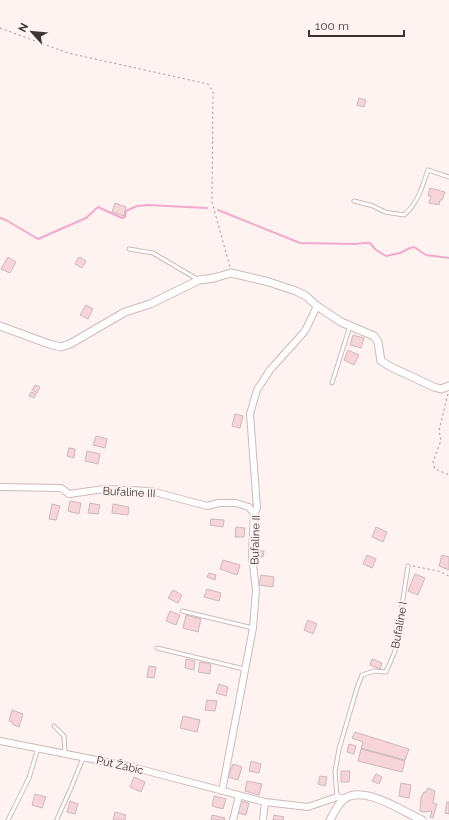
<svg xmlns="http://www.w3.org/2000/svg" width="449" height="820" font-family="Raleway,sans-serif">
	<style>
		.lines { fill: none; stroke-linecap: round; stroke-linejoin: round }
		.stream { stroke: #f3a9ca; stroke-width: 2 }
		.building { fill: #f7d4d8; stroke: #ccb9bb }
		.service-casing { stroke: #cdbbb7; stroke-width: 5 }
		.minor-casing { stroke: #cdbbb7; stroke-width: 8 }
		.tertiary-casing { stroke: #cdbbb7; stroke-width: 9 }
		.path { stroke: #9d9492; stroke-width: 1; stroke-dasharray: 2 3; stroke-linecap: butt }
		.service { stroke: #fff; stroke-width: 3 }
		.minor { stroke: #fff; stroke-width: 6 }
		.tertiary { stroke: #fff; stroke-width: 7 }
		.labels { text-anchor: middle; stroke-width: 3.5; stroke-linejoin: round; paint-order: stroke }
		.street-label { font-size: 11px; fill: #3b3433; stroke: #fff3f1 }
	</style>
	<rect width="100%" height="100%" fill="#fff3f1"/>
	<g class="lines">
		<!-- stream -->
		<g class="stream">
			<polyline points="218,210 300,243 355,244 364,243 370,243 376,250 386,256 400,253 410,248 414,247 426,255 449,258"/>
			<polyline points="0,218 6,220 38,239 86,218 98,207 122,218 125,217 126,211 137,206 148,205 207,208"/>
		</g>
	</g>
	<!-- building -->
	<g class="building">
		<polygon points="359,98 366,100 364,107 357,105"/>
		<polygon points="430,188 445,192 442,200 440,200 439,205 429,203 431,196 428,196"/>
		<polygon points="115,203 126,207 124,216 112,212"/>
		<polygon points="8,257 16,262 10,273 1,269"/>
		<polygon points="79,257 86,261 82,268 75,264"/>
		<polygon points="86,305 93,309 88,319 80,315"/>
		<polygon points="353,335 364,338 361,348 350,345"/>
		<polygon points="348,350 359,355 354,365 344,360"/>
		<polygon points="35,385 40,387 37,393 32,390"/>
		<polygon points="31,392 36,394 34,398 29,396"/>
		<polygon points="235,414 243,416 240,428 232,426"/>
		<polygon points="96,436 107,439 105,448 93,445"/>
		<polygon points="69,448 75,449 74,458 67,456"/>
		<polygon points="87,451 100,454 98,464 85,461"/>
		<polygon points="70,501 81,503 79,514 68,511"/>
		<polygon points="90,503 100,505 98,514 88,513"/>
		<polygon points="52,504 60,506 56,520 49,519"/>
		<polygon points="113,504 129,507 128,515 112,513"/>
		<polygon points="211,519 224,520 223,527 210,525"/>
		<polygon points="236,527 245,528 244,537 235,537"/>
		<polygon points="376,527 387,532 383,542 372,537"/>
		<polygon points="257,551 264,551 263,557 257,556"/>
		<polygon points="367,555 376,559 372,568 363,564"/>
		<polygon points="442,555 449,557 449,570 439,566"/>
		<polygon points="223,560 240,565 237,575 220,569"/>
		<polygon points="209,573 216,575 215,580 207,577"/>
		<polygon points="415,574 425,578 418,595 408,591"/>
		<polygon points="261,575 274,577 273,587 259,585"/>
		<polygon points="207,589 221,593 219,601 204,597"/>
		<polygon points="173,590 182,595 178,603 168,598"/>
		<polygon points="170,611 180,615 176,625 166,621"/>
		<polygon points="186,615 201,619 198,632 183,628"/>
		<polygon points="308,620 317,624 313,634 304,630"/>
		<polygon points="186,659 195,661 194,670 185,668"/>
		<polygon points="372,659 382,663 380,669 370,665"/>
		<polygon points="200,662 211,664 210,674 198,672"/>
		<polygon points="149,666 156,667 154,678 147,677"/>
		<polygon points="219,684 228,687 226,696 216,693"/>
		<polygon points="207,700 217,701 215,711 205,710"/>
		<polygon points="12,710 23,714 19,727 12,724 13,722 9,721"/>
		<polygon points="183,716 200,720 197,732 180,728"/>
		<polygon points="355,732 409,749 405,760 361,748 363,742 352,738"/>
		<polygon points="349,744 356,746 354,754 347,752"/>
		<polygon points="361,749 405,761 402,772 358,761"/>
		<polygon points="251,761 261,764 259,773 249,771"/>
		<polygon points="233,764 242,767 238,780 228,777"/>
		<polygon points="341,771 350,771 349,782 341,782"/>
		<polygon points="376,774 382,777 379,784 372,781"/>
		<polygon points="320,776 327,777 325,786 318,784"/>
		<polygon points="134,777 145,782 141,792 130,787"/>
		<polygon points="247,781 262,784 259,795 245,791"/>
		<polygon points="401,783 411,785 409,798 399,796"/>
		<polygon points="428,788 435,791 433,803 437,804 433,818 430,817 432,811 424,812 420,811 421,797 424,792 426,792"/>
		<polygon points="35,794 46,797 42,808 32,805"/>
		<polygon points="214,796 226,799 223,809 212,806"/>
		<polygon points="70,801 78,804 75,814 67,812"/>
		<polygon points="241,801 249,803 246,815 238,813"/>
		<polygon points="447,802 449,802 449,814 445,813"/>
		<polygon points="115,812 126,815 125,820 113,820"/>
		<polygon points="212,815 225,818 224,820 211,820"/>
		<polygon points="274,815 284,817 283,820 273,820"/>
	</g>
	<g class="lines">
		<defs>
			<g id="service">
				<path d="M354,201l19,5 12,6 19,3c14,-12 18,-28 24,-45l21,7"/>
				<polyline points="129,249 153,253 197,279"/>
				<polyline points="332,383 350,326"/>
				<polyline points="182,611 253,628"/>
				<polyline points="157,648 244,669"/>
				<polyline points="54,726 64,736 65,754"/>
				<polyline points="337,797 335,772 339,749 357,688 362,675 374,671 386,672 395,651 408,566"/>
				<polyline points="57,819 71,788 83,758"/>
				<polyline points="8,820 29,778 38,748"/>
			</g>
			<g id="minor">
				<polyline points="0,487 61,488 69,494 104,489 151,491 207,506 219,503 236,503 249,507 254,514"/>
				<polyline points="0,741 132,767 265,802 308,807 337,797 344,799"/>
				<polyline points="222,791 253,628 256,590 252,556 254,514 257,508 250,414 257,390 270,370 305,331 317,306"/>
				<polyline points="233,820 239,796"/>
				<polyline points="263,820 265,802"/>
			</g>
			<g id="tertiary">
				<polyline points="0,326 49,344 61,347 70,344 125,312 150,304 199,280 214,278 231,273 269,282 296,291 306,296 317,306 341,322 374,336 378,342 381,361 391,367 434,387 441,389 449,386"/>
				<path d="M330,820c3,-6 8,-16 14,-21 20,-15 59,13 78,21"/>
			</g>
		</defs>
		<!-- service casing -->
		<use href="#service" class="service-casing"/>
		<!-- minor casing -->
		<use href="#minor" class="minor-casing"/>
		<!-- tertiary casing -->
		<use href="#tertiary" class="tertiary-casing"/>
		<!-- path -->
		<g class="path">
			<polyline points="0,28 68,53 208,84 213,92 212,202 230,267"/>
			<polyline points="448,394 439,430 441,440 433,462 435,469 449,475"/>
			<polyline points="413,566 438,571 449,576"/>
		</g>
		<!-- service -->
		<use href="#service" class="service"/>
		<!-- minor -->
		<use href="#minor" class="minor"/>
		<!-- tertiary -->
		<use href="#tertiary" class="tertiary"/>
	</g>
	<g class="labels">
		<!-- street labels -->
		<g class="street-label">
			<text transform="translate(129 492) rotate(3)" y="4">Bufaline III</text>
			<text transform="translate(255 540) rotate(-88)" y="4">Bufaline II</text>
			<text transform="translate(399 625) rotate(-80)" y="4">Bufaline I</text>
			<text transform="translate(120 765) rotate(13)" y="4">Put Žabic</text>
		</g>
	</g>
	<!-- north arrow -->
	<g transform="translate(32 32) rotate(297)" stroke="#fff3f1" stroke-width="3" paint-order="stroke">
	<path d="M0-3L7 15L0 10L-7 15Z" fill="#3b3433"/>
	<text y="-6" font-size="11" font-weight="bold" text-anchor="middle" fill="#3b3433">N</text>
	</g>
	<!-- scale -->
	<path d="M309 30v6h95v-6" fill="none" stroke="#3b3433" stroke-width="2"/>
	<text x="315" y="30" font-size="12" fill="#3b3433" stroke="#fff3f1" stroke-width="3" paint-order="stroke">100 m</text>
</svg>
